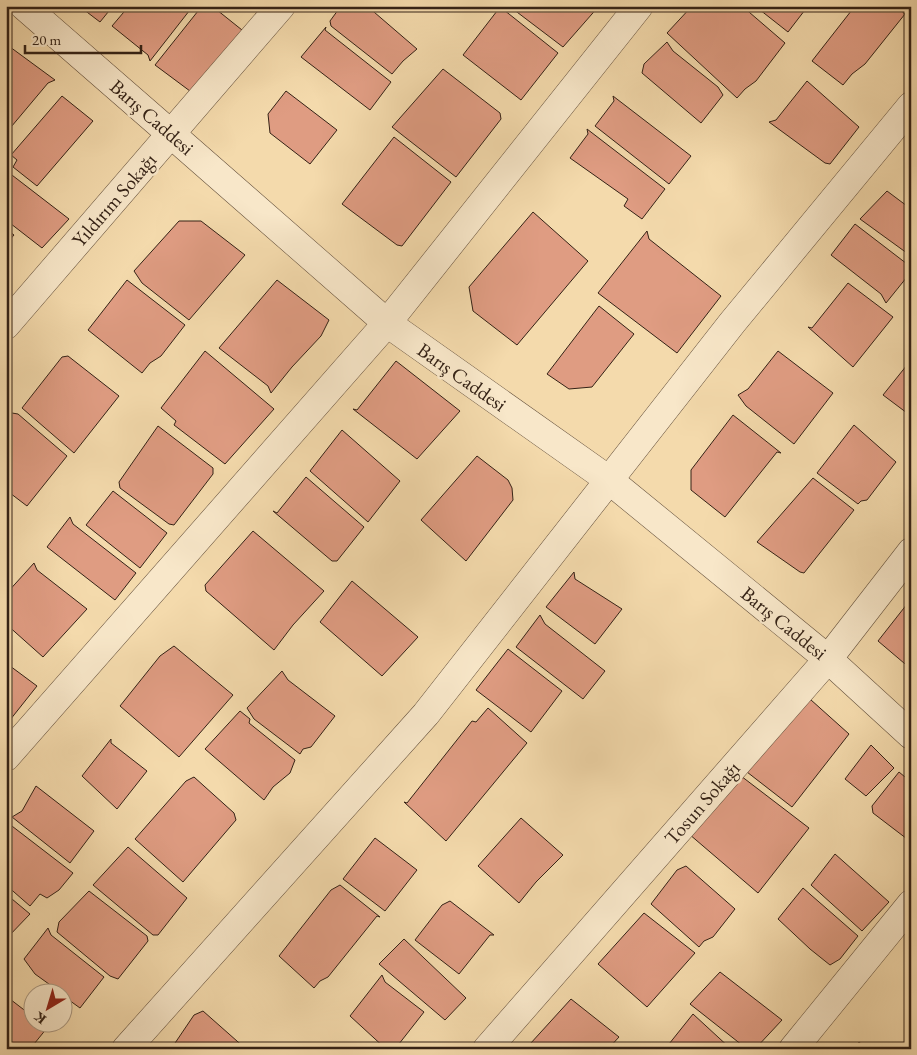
<svg xmlns="http://www.w3.org/2000/svg" width="917" height="1055" font-family="'EB Garamond',serif">
	<style>
		.building { fill: #df9c82; stroke: #342216 }
		.lines { fill: none; stroke-linecap: round; stroke-linejoin: round }
		.minor-casing { stroke: #64503c; stroke-width: 29 }
		.tertiary-casing { stroke: #64503c; stroke-width: 29 }
		.minor { stroke: #f8e7c9; stroke-width: 28 }
		.tertiary { stroke: #f8e7c9; stroke-width: 28 }
		.labels { text-anchor: middle; stroke-width: 5; stroke-linejoin: round; paint-order: stroke }
		.street-label { font-size: 20px; fill: #342216; stroke: #f8e7c9 }
	</style>
	<rect width="100%" height="100%" fill="#f4daac"/>
	<filter id="stains"><feTurbulence type="fractalNoise" baseFrequency=".004" numOctaves="4"/><feColorMatrix values="0 0 0 0 .2 0 0 0 0 .09 0 0 0 0 .02 0 0 0 .5 -.17"/></filter>
	<radialGradient id="worn" r=".72"><stop offset=".6" stop-color="#630" stop-opacity="0"/><stop offset="1" stop-color="#630" stop-opacity=".3"/></radialGradient>
	<!-- building -->
	<g class="building">
		<polygon points="79,6 113,6 100,22"/>
		<polygon points="129,6 193,6 150,61 148,55 112,26"/>
		<polygon points="202,6 212,6 247,34 198,97 155,65"/>
		<polygon points="341,6 367,6 417,49 403,61 392,74 331,26 330,21"/>
		<polygon points="509,6 599,6 563,47"/>
		<polygon points="692,6 742,6 785,43 756,81 745,89 737,98 667,33"/>
		<polygon points="755,6 808,6 788,32"/>
		<polygon points="855,6 895,6 905,14 865,64 852,74 843,85 812,61"/>
		<polygon points="504,10 558,53 521,100 463,55 497,11"/>
		<polygon points="326,27 325,30 391,82 370,110 301,57"/>
		<polygon points="667,42 673,51 718,87 723,95 701,123 642,73 644,64"/>
		<polygon points="6,44 55,80 48,83 6,133"/>
		<polygon points="443,69 500,113 501,119 456,177 392,127"/>
		<polygon points="807,81 859,127 830,164 825,163 769,122 776,120"/>
		<polygon points="286,91 337,130 310,164 270,133 268,114"/>
		<polygon points="62,96 93,121 37,186 13,167 17,160 11,155"/>
		<polygon points="613,96 691,156 669,184 595,126 614,101"/>
		<polygon points="587,129 665,189 642,219 624,206 628,199 570,158 588,134"/>
		<polygon points="394,137 451,182 402,246 397,245 342,204"/>
		<polygon points="8,172 69,219 42,248 6,220 6,174"/>
		<polygon points="887,191 911,209 911,256 860,219"/>
		<polygon points="533,212 588,261 517,345 473,311 469,287"/>
		<polygon points="179,221 201,221 245,255 189,320 142,283 134,271"/>
		<polygon points="855,224 911,267 911,272 886,303 881,294 831,255"/>
		<polygon points="6,229 14,235 6,244"/>
		<polygon points="647,231 649,239 721,296 677,353 598,293"/>
		<polygon points="127,280 185,325 161,356 150,363 142,373 88,330"/>
		<polygon points="277,280 329,320 321,336 292,367 271,393 268,386 219,348"/>
		<polygon points="848,283 893,317 853,367 808,327 812,328"/>
		<polygon points="599,306 634,334 592,387 569,389 547,374"/>
		<polygon points="205,351 274,409 225,464 174,425 176,421 161,408"/>
		<polygon points="778,351 833,393 794,444 746,406 738,395 748,389"/>
		<polygon points="68,356 119,396 74,453 22,408 62,357"/>
		<polygon points="911,360 911,416 883,395"/>
		<polygon points="396,361 460,411 417,459 353,409 357,410"/>
		<polygon points="12,413 18,414 67,456 27,506 6,490 6,420"/>
		<polygon points="733,415 781,453 777,452 725,517 691,490 691,470"/>
		<polygon points="854,425 896,462 867,500 861,501 858,504 817,473"/>
		<polygon points="158,426 213,468 213,474 174,525 169,524 120,488 119,482"/>
		<polygon points="342,430 400,481 368,522 310,471"/>
		<polygon points="477,456 508,480 512,488 513,500 466,561 421,520"/>
		<polygon points="306,477 364,527 337,561 332,561 273,511 277,513"/>
		<polygon points="813,478 854,510 804,573 800,572 757,542"/>
		<polygon points="113,491 167,533 140,568 86,525"/>
		<polygon points="70,517 73,524 136,573 115,600 47,547"/>
		<polygon points="253,531 324,591 293,625 274,650 206,591 205,585"/>
		<polygon points="34,563 37,570 87,609 43,657 6,624 6,594"/>
		<polygon points="574,572 575,579 622,609 595,644 546,607"/>
		<polygon points="352,581 418,637 382,676 320,622"/>
		<polygon points="911,599 911,669 878,641"/>
		<polygon points="540,615 545,624 605,671 583,699 516,647"/>
		<polygon points="174,646 233,695 179,757 120,706 160,656"/>
		<polygon points="508,649 562,691 531,732 476,690"/>
		<polygon points="6,663 37,686 6,725"/>
		<polygon points="282,671 288,680 335,716 311,747 303,749 300,754 254,719 247,708"/>
		<polygon points="801,691 849,734 792,807 738,765"/>
		<polygon points="488,708 527,743 446,841 404,802 407,803 472,721 476,722"/>
		<polygon points="240,711 250,719 249,723 295,760 290,773 273,787 264,800 205,749"/>
		<polygon points="111,739 111,743 147,771 117,809 82,776"/>
		<polygon points="871,745 894,768 866,796 845,779"/>
		<polygon points="899,772 911,782 911,842 873,813 872,806"/>
		<polygon points="741,776 809,828 758,893 689,834"/>
		<polygon points="194,777 234,813 236,820 183,882 135,839 186,781"/>
		<polygon points="36,786 94,831 70,863 12,817 22,811"/>
		<polygon points="521,818 563,855 536,882 519,903 478,866"/>
		<polygon points="8,823 73,873 59,890 47,898 40,894 30,906 6,885 6,825"/>
		<polygon points="375,838 417,870 385,911 343,879"/>
		<polygon points="128,847 187,898 158,935 153,935 93,885"/>
		<polygon points="835,854 889,902 862,931 811,885"/>
		<polygon points="686,866 735,909 713,937 704,941 699,947 651,904 677,870"/>
		<polygon points="340,885 380,917 377,916 328,977 320,981 314,988 279,956 331,890"/>
		<polygon points="803,888 858,936 840,959 830,965 810,949 778,919"/>
		<polygon points="89,891 147,936 148,941 118,979 110,976 57,932 59,922"/>
		<polygon points="6,894 30,914 6,939"/>
		<polygon points="450,901 494,935 490,935 459,974 415,940 442,905"/>
		<polygon points="644,913 695,953 647,1007 598,964"/>
		<polygon points="48,928 51,935 104,977 80,1008 62,995 62,992 60,992 35,974 24,959"/>
		<polygon points="404,939 466,998 445,1020 379,964"/>
		<polygon points="720,972 782,1020 755,1049 747,1049 690,1004"/>
		<polygon points="382,975 385,982 424,1012 395,1049 386,1049 350,1016"/>
		<polygon points="6,996 32,1016 32,1022 41,1022 47,1028 30,1049 6,1049"/>
		<polygon points="571,999 619,1037 608,1049 536,1049 530,1044"/>
		<polygon points="203,1011 246,1049 171,1049 194,1015"/>
		<polygon points="693,1014 731,1049 665,1049"/>
		<polygon points="859,1042 867,1049 854,1049"/>
	</g>
	<g class="lines">
		<defs>
			<g id="minor">
				<polyline points="6,325 281,6"/>
				<polyline points="6,757 387,323 639,6"/>
				<polyline points="126,1049 426,714 732,323 911,106"/>
				<polyline points="487,1049 828,659 911,552"/>
				<polyline points="793,1049 911,904"/>
			</g>
			<polyline id="tertiary" points="24,6 171,134 387,323 609,480 828,659 911,735"/>
		</defs>
		<!-- minor casing -->
		<use href="#minor" class="minor-casing"/>
		<!-- tertiary casing -->
		<use href="#tertiary" class="tertiary-casing"/>
		<!-- minor -->
		<use href="#minor" class="minor"/>
		<!-- tertiary -->
		<use href="#tertiary" class="tertiary"/>
	</g>
	<g class="labels">
		<!-- street labels -->
		<g class="street-label">
			<text transform="translate(152 117) rotate(41)" y="7">Barış Caddesi</text>
			<text transform="translate(114 200) rotate(-49)" y="7">Yıldırım Sokağı</text>
			<text transform="translate(462 377) rotate(35)" y="7">Barış Caddesi</text>
			<text transform="translate(784 623) rotate(39)" y="7">Barış Caddesi</text>
			<text transform="translate(702 803) rotate(-49)" y="7">Tosun Sokağı</text>
		</g>
	</g>
	<!-- margin -->
	<rect width="917" height="1055" fill="none" stroke="#f4daac" stroke-width="25"/>
	<rect x="8" y="8" width="902" height="1040" fill="none" stroke="#342216" stroke-width="2.5"/>
	<rect x="12" y="12" width="892" height="1030" fill="none" stroke="#342216"/>
	<!-- north arrow -->
	<g transform="translate(48 1008) rotate(218)"><circle r="24" fill="#f8e7c9" stroke="#aa9881"/>
	<path d="M0-4L9 19L0 12L-9 19Z" fill="#8f2418"/>
	<text y="-8" font-size="14" font-weight="bold" text-anchor="middle" fill="#342216">K</text>
	</g>
	<!-- scale -->
	<path d="M25 45v8h116v-8" fill="none" stroke="#342216" stroke-width="2.5"/>
	<text x="32" y="45" font-size="15" fill="#342216" stroke="#f8e7c9" stroke-width="4" paint-order="stroke">20 m</text>
	<rect width="100%" height="100%" filter="url(#stains)"/>
	<rect width="100%" height="100%" fill="url(#worn)"/>
</svg>
